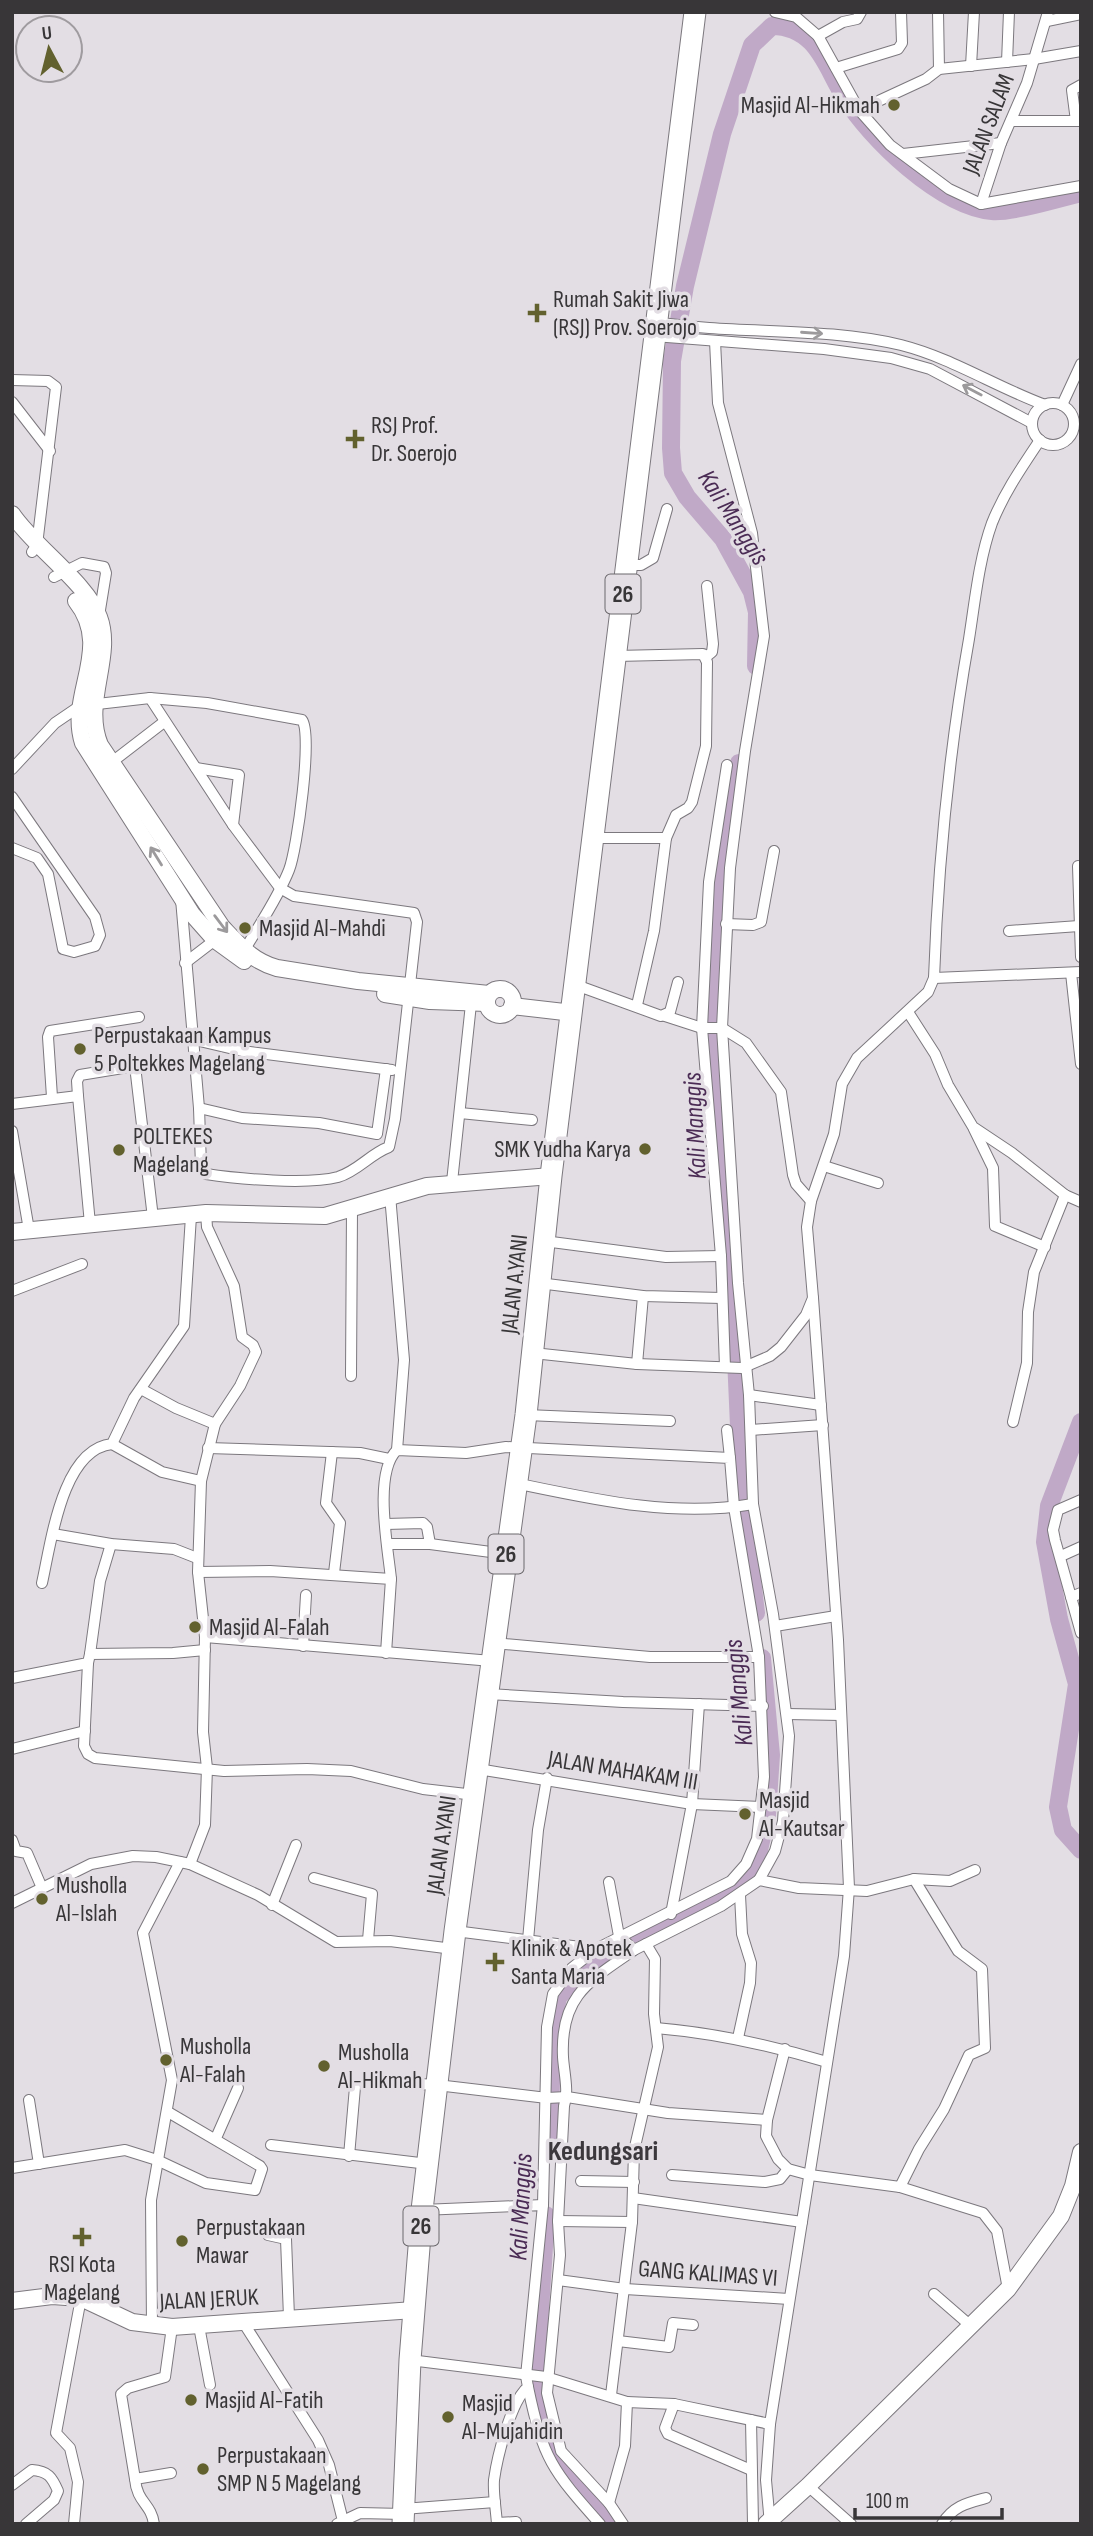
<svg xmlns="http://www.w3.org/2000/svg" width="1093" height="2536" font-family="'Sofia Sans Condensed',sans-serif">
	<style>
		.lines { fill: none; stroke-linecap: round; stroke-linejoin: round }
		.river { stroke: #c0a9c7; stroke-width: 18 }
		.street-casing { stroke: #7c787e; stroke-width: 12 }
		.secondary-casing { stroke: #7c787e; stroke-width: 18 }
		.highway-casing { stroke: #7c787e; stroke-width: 23 }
		.street { stroke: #fff; stroke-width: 10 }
		.secondary { stroke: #fff; stroke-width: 16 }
		.highway { stroke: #fff; stroke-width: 21 }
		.oneway { stroke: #9c9a9c }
		.poi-dot { fill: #62612e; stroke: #e3dee4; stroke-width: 2.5 }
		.labels { text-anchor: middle; stroke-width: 7; stroke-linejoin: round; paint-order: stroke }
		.shield { fill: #e3dee4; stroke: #6b686c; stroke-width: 2 }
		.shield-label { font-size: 23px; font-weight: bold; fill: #383638 }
		.poi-label { font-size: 24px; fill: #383638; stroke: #e3dee4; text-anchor: start }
		.street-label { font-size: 24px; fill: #383638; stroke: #e3dee4 }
		.water-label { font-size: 26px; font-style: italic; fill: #4b2c55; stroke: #e3dee4 }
		.quarter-label { font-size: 28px; font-weight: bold; fill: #3c383d; stroke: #e3dee4 }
	</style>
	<rect width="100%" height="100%" fill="#e3dee4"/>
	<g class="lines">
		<!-- river -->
		<g class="river">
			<path d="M756,666l1,-54 -5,-20 -29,-53 -36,-42 -14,-24 -2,-25 1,-87 13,-75 37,-152 30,-89 20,-19c15,0 28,5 39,16 14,14 22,37 33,54 26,43 96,110 148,115 19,2 68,-13 89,-18"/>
			<polyline points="739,763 720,869 714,1008 734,1312 742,1494 756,1613"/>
			<polyline points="1081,1422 1049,1506 1045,1542 1059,1619 1077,1684 1058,1807 1063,1830 1081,1850"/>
			<polyline points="549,2142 553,2024 558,1997 595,1962 687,1918 742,1886 759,1850 767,1815 771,1755 762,1658"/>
			<polyline points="546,2215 536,2374 548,2448 575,2485 611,2524"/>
		</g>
		<defs>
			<g id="street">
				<polyline points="775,12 796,17 818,36 859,110 890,145 949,189 981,204 1081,186"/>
				<polyline points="938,12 939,69"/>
				<polyline points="1047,21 1081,14"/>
				<polyline points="818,36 843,22 857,19 861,12"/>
				<polyline points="1007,62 1009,12"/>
				<polyline points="971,66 974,12"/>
				<polyline points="836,68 898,49 902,43 901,12"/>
				<polyline points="859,110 926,79 939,69 1034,59 1081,51"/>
				<polyline points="1011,121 1081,121"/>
				<polyline points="1076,121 1072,90 1081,85"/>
				<polyline points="903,154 1001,143"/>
				<polyline points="981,204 1001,143 1027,83 1048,12"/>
				<path d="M655,322c82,13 166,4 246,23 51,13 95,42 144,60"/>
				<polyline points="654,336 824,349 891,358 930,369 1032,423"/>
				<polyline points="715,341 718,403 752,533 764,636 745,751 730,868 722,1028 738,1283 749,1395 753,1504 773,1614 789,1736 783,1821 775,1851 759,1880"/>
				<polyline points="12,380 48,381 56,387 37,545 32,552"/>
				<polyline points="12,402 50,451"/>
				<circle cx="1053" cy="424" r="21"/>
				<polyline points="1062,405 1081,364"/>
				<polyline points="627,565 641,565 653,558 667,509"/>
				<polyline points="54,577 82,563 104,567 106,573 99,616"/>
				<polyline points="706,657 712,652 713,644 707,586"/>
				<path d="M150,698l83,127 47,63 14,8 120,17 3,9 -22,197 -6,28c-19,7 -31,24 -51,30 -30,8 -100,2 -132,-3l-5,-8 -2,-58 -18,-209"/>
				<polyline points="112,762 164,722"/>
				<polyline points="196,768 239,775 233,825"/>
				<path d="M12,769l43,-46 25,-17 70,-8 57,5 95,17c11,14 -5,130 -13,150 -11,28 -30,55 -45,81"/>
				<polyline points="12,797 95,917 100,935 95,946 74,952 63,949 48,874 37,858 12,848"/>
				<polyline points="594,838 666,838 676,815 688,808 692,802 706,746 707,662 703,654 616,656"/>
				<polyline points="1078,866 1081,957"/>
				<polyline points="726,924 753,925 761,922 774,851"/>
				<polyline points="1009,931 1079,926"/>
				<polyline points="185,963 215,940"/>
				<polyline points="1071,973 1081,1064"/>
				<polyline points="934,978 1081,972"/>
				<polyline points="576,985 661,1016 670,1012 678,982"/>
				<polyline points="637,1005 654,931 666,838"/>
				<polyline points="908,1012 935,1054 948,1085 973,1127 1012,1153 1065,1195 1081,1202"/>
				<polyline points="665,1016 702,1028 722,1028 746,1043 781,1092 793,1175 796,1184 811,1201"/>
				<polyline points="191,1039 242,1051 392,1070"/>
				<polyline points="78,1096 77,1081 80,1075 135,1066 153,1218"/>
				<polyline points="52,1097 48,1037 50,1031 139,1017"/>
				<polyline points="12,1104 78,1096 90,1224"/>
				<polyline points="199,1108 242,1118 319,1123 377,1134 386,1069"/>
				<polyline points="460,1113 532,1120"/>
				<polyline points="974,1129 993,1168 995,1226 1045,1247"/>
				<polyline points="12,1131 29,1230"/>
				<polyline points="824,1166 878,1183"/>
				<polyline points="452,1182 471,1004"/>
				<polyline points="390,1195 404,1360 397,1450"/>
				<polyline points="544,1241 666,1257 721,1256"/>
				<polyline points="539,1283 643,1296 722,1298"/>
				<polyline points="12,1291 82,1264"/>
				<path d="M533,1353l104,11 105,4 28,-12 11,-9 25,-32 7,-17 -6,-71 4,-26 23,-67 8,-50 15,-26 71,-66 6,-14c4,-114 15,-226 35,-339 6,-38 10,-80 23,-116 12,-30 30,-56 48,-83"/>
				<polyline points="637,1364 643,1296"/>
				<polyline points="725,1367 721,1256 702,1028 709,882 727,765"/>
				<polyline points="351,1376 352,1209"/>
				<polyline points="141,1389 176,1408 215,1424"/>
				<polyline points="749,1395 821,1405"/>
				<polyline points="526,1415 670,1421"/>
				<polyline points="1013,1422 1027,1363 1028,1312 1034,1272 1065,1195"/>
				<polyline points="727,1430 730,1458"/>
				<polyline points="751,1430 823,1425"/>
				<polyline points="112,1444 162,1472 201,1481"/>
				<polyline points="208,1448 360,1453 389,1459"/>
				<polyline points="332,1452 326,1503 340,1523 334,1573"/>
				<path d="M515,1483c77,16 159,35 238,21"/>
				<polyline points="1081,1500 1058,1510 1053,1530 1055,1540 1071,1597 1081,1593"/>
				<polyline points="386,1524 423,1523 427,1527 430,1544"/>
				<polyline points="53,1534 111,1544 174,1549 197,1558"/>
				<polyline points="388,1544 430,1544 506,1554"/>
				<polyline points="1061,1556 1081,1547"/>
				<polyline points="198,1572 270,1571 391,1579 386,1653"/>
				<path d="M391,1579c-3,-31 -18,-106 6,-129l69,3 40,-6 224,11 4,49 25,150 5,120 -7,62 -11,25 -15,17 -135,68 -24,19 -19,26 -6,33 -4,178"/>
				<path d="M42,1583c9,-40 20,-134 70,-139l22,-46 50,-72 7,-110"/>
				<polyline points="1071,1597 1081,1633"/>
				<polyline points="775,1626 836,1616"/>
				<polyline points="205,1637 492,1661"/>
				<polyline points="494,1643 650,1657 759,1657"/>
				<polyline points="303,1646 306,1595"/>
				<polyline points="90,1654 100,1581 111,1544"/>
				<polyline points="88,1663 84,1746 88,1754 95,1758 224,1771 307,1769 351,1771 423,1789 475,1795"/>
				<polyline points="12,1678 88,1663 90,1654 173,1653 205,1650"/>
				<polyline points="488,1694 623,1702 763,1706"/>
				<polyline points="787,1714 841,1715"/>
				<polyline points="12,1749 85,1731"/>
				<polyline points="478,1769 692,1804 761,1807"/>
				<polyline points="12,1840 16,1851 27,1853 42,1888"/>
				<polyline points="190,1864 205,1825 207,1768 203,1732 205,1637 198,1572 201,1481 215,1424 240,1386 256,1352 253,1345 242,1337 234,1286 207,1227 206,1213"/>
				<polyline points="314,1878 372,1894 368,1940"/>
				<polyline points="609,1882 619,1936 634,1950 721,1906 759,1880 799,1888 867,1891 914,1879 950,1881 975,1870"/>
				<polyline points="12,1903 91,1864 133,1856 156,1857 190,1864 258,1895 336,1942 390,1941 453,1949"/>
				<polyline points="272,1905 296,1845"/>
				<polyline points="671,1914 692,1804 699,1704"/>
				<polyline points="455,1931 596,1949"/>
				<polyline points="528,1940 538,1830 547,1778"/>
				<path d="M656,2028c59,5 114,17 171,34"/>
				<polyline points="738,2038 750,1983 751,1963 742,1934 740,1895"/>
				<polyline points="785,2049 767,2120 766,2136 778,2159 788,2169 810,2175 900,2187 983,2213 997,2231 1008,2289"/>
				<polyline points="384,2082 437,2085 547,2098 567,2097 668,2113 767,2120"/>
				<polyline points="29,2100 39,2164"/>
				<polyline points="216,2138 238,2088"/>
				<polyline points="271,2145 428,2164"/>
				<polyline points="349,2156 355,2087"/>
				<polyline points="12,2168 125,2150 157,2160 206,2183 255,2190 262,2169 260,2166 168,2112"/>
				<polyline points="672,2175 765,2182 780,2179 788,2169"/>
				<polyline points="581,2181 634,2182"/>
				<polyline points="900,2187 919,2149 944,2109 969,2055 985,2048 982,1969 958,1951 914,1879"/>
				<polyline points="633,2198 802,2222"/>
				<path d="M422,2210l121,-5 -17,171 2,11c-17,13 -31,71 -34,93 -1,14 2,29 3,44"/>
				<polyline points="558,2221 632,2222"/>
				<polyline points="268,2235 286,2239 289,2317"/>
				<polyline points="558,2280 625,2289 789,2299"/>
				<polyline points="934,2294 972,2327"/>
				<polyline points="243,2322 318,2440 329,2465 343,2521 337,2524"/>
				<polyline points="152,2326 151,2200 172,2080 143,1933 180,1862"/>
				<polyline points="199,2326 210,2385"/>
				<polyline points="618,2341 669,2347 673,2323 693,2325"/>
				<polyline points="410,2360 546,2377 627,2402 625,2446 609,2503"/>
				<path d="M528,2387c15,72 24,83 72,137"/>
				<polyline points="611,2395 632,2222 634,2151 658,2047 654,2014 655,1959 646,1944"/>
				<polyline points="627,2402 674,2404 770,2424"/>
				<polyline points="674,2404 665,2428 668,2434 751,2470"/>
				<polyline points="751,2420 753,2524"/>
				<polyline points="171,2473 135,2479 121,2394 128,2388 165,2377 172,2327"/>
				<path d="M135,2479c2,24 16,24 19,45"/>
				<path d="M12,2485l20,-15c16,1 20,7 26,21l-4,9 -28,24"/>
				<polyline points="808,2486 851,2524"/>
				<polyline points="403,2509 495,2502"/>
				<polyline points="343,2521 360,2513 403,2514"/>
				<polyline points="497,2523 516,2522"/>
				<polyline points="74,2524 78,2482 70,2448 56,2433 81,2298"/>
				<path d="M623,2524l-14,-21 -48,-52 -14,-58 13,-138 -2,-34 6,-115c5,-15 0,-33 -1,-49 -3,-61 26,-76 71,-107"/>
				<polyline points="770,2524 766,2480 770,2424 844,1956 849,1888 838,1640 813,1298"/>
				<path d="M942,2524c11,-18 25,-21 44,-26"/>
			</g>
			<g id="secondary">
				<path d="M12,514c22,33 75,69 87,103 15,40 -17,85 1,128l122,182c17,18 30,34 55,41l81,13 131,13"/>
				<path d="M76,601c38,48 -9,93 7,142l109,171 23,26 29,21"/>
				<circle cx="500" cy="1002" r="13"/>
				<polyline points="385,994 430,1001 487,1003"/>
				<polyline points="512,1006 573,1013"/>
				<polyline points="12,1232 206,1213 325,1216 427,1186 551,1176"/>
				<polyline points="12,2301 52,2296 81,2298 132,2322 172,2327 414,2310"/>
				<polyline points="766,2524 808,2486 1008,2289 1061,2216 1073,2186 1081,2152"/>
			</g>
			<polyline id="highway" points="403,2524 410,2360 422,2210 455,1931 526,1415 551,1176 695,12"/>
		</defs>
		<!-- street casing -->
		<use href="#street" class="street-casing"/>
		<!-- secondary casing -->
		<use href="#secondary" class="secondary-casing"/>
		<!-- highway casing -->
		<use href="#highway" class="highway-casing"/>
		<!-- street -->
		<use href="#street" class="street"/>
		<!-- secondary -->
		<use href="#secondary" class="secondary"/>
		<!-- highway -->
		<use href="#highway" class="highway"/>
	</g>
	<!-- one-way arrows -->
	<defs><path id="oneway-shaft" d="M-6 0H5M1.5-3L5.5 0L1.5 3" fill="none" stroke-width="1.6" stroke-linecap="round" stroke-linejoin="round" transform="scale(1.75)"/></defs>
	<g class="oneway">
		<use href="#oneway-shaft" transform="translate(812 333) rotate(4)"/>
		<use href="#oneway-shaft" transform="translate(972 390) rotate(-152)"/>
		<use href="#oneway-shaft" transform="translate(156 856) rotate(-122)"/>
		<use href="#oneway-shaft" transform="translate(221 924) rotate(53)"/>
	</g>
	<!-- markers -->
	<g class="poi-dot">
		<circle cx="894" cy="105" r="7"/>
		<path d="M533.5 302.5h7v7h7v7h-7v7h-7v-7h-7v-7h7z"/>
		<path d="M351.5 428.5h7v7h7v7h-7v7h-7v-7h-7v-7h7z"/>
		<circle cx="245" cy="928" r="7"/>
		<circle cx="80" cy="1049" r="7"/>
		<circle cx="645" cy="1149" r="7"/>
		<circle cx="119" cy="1150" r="7"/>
		<circle cx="195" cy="1627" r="7"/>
		<circle cx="745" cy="1814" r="7"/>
		<circle cx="42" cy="1899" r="7"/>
		<path d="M491.5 1951.5h7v7h7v7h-7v7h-7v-7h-7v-7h7z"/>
		<circle cx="166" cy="2060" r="7"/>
		<circle cx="324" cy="2066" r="7"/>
		<path d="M78.5 2226.5h7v7h7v7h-7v7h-7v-7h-7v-7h7z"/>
		<circle cx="182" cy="2241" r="7"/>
		<circle cx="191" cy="2400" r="7"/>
		<circle cx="448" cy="2417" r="7"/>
		<circle cx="203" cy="2469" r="7"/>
	</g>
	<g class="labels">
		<!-- shield labels -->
		<g class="shield">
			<rect x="605.5" y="574.5" width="35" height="39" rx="5"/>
			<rect x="488.5" y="1534.5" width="35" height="39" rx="5"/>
			<rect x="403.5" y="2206.5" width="35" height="39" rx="5"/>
		</g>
		<g class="shield-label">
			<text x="623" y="602">26</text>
			<text x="506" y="1562">26</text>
			<text x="421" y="2234">26</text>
		</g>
		<!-- poi labels -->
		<g class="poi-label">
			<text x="880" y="113" text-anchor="end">Masjid Al-Hikmah</text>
			<text x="553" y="307">Rumah Sakit Jiwa<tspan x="553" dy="28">(RSJ) Prov. Soerojo</tspan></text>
			<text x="371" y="433">RSJ Prof.<tspan x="371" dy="28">Dr. Soerojo</tspan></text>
			<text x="259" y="936">Masjid Al-Mahdi</text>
			<text x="94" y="1043">Perpustakaan Kampus<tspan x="94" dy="28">5 Poltekkes Magelang</tspan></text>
			<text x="133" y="1144">POLTEKES<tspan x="133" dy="28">Magelang</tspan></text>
			<text x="631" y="1157" text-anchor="end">SMK Yudha Karya</text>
			<text x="209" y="1635">Masjid Al-Falah</text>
			<text x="759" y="1808">Masjid<tspan x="759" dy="28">Al-Kautsar</tspan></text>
			<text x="56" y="1893">Musholla<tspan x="56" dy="28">Al-Islah</tspan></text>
			<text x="511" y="1956">Klinik &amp; Apotek<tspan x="511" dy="28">Santa Maria</tspan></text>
			<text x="180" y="2054">Musholla<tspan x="180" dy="28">Al-Falah</tspan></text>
			<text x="338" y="2060">Musholla<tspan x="338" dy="28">Al-Hikmah</tspan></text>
			<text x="196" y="2235">Perpustakaan<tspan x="196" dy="28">Mawar</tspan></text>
			<text x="82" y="2272" text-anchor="middle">RSI Kota<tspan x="82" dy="28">Magelang</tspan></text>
			<text x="205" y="2408">Masjid Al-Fatih</text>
			<text x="462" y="2411">Masjid<tspan x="462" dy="28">Al-Mujahidin</tspan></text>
			<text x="217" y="2463">Perpustakaan<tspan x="217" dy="28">SMP N 5 Magelang</tspan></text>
		</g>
		<!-- street labels -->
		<g class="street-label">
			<text transform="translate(988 124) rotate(-69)" y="8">JALAN SALAM</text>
			<text transform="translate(514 1284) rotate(-84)" y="8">JALAN A.YANI</text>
			<text transform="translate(623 1770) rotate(9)" y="8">JALAN MAHAKAM III</text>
			<text transform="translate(441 1845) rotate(-82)" y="8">JALAN A.YANI</text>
			<text transform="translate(708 2273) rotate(4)" y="8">GANG KALIMAS VI</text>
			<text transform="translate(209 2299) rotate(-3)" y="8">JALAN JERUK</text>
		</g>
		<!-- water labels -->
		<g class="water-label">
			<text transform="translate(734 517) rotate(57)" y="9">Kali Manggis</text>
			<text transform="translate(694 1126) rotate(-93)" y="9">Kali Manggis</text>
			<text transform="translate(738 1693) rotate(-96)" y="9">Kali Manggis</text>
			<text transform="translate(520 2207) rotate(-87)" y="9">Kali Manggis</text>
		</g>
		<!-- quarter labels -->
		<g class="quarter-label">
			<text x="603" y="2160">Kedungsari</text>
		</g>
	</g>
	<!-- border -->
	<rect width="1093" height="2536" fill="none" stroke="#383638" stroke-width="28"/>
	<!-- north arrow -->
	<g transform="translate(49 49) rotate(353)"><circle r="33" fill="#e3dee4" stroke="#9f9b9f" stroke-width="2"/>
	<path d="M0-5L12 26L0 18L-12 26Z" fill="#62612e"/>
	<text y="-10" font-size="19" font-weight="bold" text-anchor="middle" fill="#383638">U</text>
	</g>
	<!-- scale -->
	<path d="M855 2508v10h147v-10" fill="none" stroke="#383638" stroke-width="3.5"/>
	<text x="866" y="2508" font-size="21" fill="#383638" stroke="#e3dee4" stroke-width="5" paint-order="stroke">100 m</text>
</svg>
